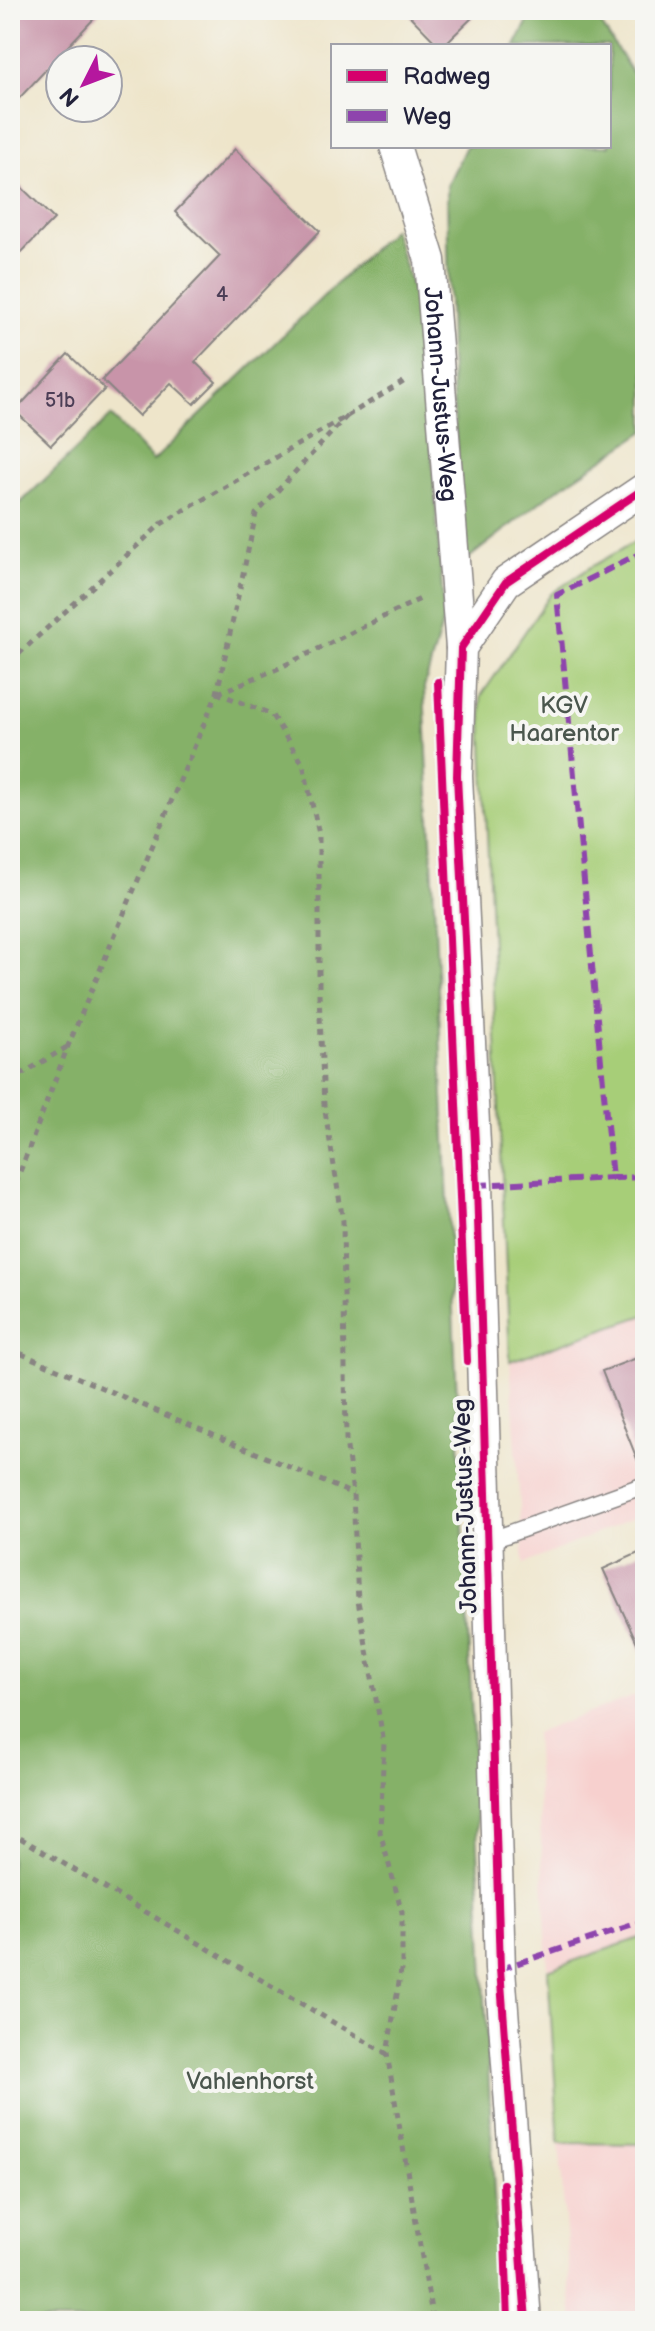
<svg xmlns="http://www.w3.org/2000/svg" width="655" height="2331" font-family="'Balsamiq Sans',sans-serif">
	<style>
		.built { fill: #f7d0ce }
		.green { fill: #a7ce78; stroke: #64785a; stroke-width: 2 }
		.forest { fill: #85b168; stroke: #546a52; stroke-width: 2 }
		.building { fill: #c894a9 }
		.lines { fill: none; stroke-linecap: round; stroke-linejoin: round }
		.lane-casing { stroke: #888482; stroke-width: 19 }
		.street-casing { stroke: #888482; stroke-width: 33 }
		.path { stroke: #888482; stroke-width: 5; stroke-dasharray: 6 6; stroke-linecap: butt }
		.lane { stroke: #fff; stroke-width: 16 }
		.street { stroke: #fff; stroke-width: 30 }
		.quiet { stroke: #8e44ad; stroke-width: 6; stroke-dasharray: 12 6; stroke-linecap: butt }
		.cycleway-casing { stroke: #f6f6f2; stroke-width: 13 }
		.cycleway { stroke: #d6006c; stroke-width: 8 }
		.labels { text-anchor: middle; stroke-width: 8; stroke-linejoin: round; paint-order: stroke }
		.number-label { font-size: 20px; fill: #4c3e56 }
		.street-label { font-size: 24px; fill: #22223b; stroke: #f6f6f2 }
		.park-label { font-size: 24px; fill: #4a564d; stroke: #f6f6f2 }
	</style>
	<rect width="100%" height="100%" fill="#f6f6f2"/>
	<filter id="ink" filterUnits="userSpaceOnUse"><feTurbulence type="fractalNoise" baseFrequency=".0125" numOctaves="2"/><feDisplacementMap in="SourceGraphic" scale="16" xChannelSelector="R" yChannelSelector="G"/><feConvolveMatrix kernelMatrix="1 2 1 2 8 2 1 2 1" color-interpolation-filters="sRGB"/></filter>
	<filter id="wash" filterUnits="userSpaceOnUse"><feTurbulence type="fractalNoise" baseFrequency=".006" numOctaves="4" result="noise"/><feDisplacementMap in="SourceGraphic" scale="32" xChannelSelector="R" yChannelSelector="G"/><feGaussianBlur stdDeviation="1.8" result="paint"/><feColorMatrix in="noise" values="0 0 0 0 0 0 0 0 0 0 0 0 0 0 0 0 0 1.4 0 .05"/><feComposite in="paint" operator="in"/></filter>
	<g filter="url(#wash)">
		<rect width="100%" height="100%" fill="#eee5ca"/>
		<!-- built -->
		<g class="built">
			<polygon points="645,1315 645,1513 524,1564 510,1361"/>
			<polygon points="645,1692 645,1936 548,1970 535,1733"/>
			<polygon points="559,2143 645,2144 645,2321 573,2321"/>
		</g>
		<!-- green -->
		<g class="green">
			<polygon points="645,536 645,1315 510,1361 481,696 551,594 589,568"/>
			<polygon points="645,1936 645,2144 559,2143 548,1970"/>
		</g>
		<!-- forest -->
		<g class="forest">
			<polygon points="520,10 592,10 645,93 645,431 549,495 465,561 450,358 447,186 466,146 609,146 609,46 515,46 528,21"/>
			<polygon points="393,229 422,320 444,617 424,688 500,2321 10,2321 10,513 111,416 153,461"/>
		</g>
		<g id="blocks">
			<!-- building -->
			<g class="building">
				<polygon points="10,10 102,10 10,108"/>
				<polygon points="404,10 480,10 443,46 439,46"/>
				<polygon points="235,149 320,231 195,362 216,382 194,404 171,383 139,416 102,380 220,256 175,212"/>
				<polygon points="10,176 54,219 10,264"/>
				<polygon points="68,354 105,389 51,445 15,411"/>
				<polygon points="645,1355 645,1474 643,1474 602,1371"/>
				<polygon points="645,1550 645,1660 603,1569"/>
			</g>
		</g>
	</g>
	<g filter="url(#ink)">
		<use href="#blocks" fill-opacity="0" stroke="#888482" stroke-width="2"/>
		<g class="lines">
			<defs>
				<polyline id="lane" points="486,1542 645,1485"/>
				<g id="street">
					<path id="s1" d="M395,146l35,114 31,388"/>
					<polyline points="526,2321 500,1969 477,1185 457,776 461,648 506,582 645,488"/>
				</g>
			</defs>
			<!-- lane casing -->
			<use href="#lane" class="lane-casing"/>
			<!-- street casing -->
			<use href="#street" class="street-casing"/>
			<!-- path -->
			<g class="path">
				<polyline points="347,416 405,381"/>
				<polyline points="10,662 161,524 347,416 256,514 217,693 68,1046 10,1198"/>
				<polyline points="217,693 271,714 303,764 319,834 319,994 324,1105 343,1221 346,1440 353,1494 358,1601 384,1743 380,1832 402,1912 402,1964 387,2054 433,2321"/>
				<polyline points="218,693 277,669 422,598"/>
				<polyline points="10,1081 67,1047"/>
				<polyline points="10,1349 353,1494"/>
				<polyline points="10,1832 387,2054"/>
			</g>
			<!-- lane -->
			<use href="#lane" class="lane"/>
			<!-- street -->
			<use href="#street" class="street"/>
			<!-- quiet -->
			<g class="quiet">
				<polyline points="645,551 557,595 612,1178 645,1177"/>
				<polyline points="477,1185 612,1178"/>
				<polyline points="500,1969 645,1921"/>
			</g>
			<defs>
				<g id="cycleway">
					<polyline points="438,682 467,1361"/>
					<polyline points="503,2184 508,2321"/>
					<polyline points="526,2321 500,1969 477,1185 457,776 461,648 506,582 645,488"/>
				</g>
			</defs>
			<!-- cycleway casing -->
			<use href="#cycleway" class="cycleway-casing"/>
			<!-- cycleway -->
			<use href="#cycleway" class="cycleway"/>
		</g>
	</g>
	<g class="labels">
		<!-- number labels -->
		<g class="number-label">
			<text x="222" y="301">4</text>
			<text x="60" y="407">51b</text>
		</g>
		<!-- street labels -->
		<g class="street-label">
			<text dy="8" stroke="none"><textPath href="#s1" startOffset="254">Johann-Justus-Weg</textPath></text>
			<text transform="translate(465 1506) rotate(-92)" y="8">Johann-Justus-Weg</text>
		</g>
		<!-- park labels -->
		<g class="park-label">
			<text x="564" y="713">KGV<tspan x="564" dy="28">Haarentor</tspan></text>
			<text x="250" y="2089">Vahlenhorst</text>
		</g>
	</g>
	<!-- margin -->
	<rect width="655" height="2331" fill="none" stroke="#f6f6f2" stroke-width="40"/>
	<!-- legend -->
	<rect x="331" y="44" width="280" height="104" fill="#f6f6f2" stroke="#a1a1a9" stroke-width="2"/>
	<rect x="347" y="70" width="40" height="12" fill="#d6006c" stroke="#a1a1a9" stroke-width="2"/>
	<text x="403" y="84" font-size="24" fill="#22223b">Radweg</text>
	<rect x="347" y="110" width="40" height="12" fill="#8e44ad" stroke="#a1a1a9" stroke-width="2"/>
	<text x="403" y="124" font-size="24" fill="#22223b">Weg</text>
	<!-- north arrow -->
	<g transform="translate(84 84) rotate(228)"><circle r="38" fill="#f6f6f2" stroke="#a1a1a9" stroke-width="2"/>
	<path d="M0-6L14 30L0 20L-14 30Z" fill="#b5179e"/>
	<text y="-12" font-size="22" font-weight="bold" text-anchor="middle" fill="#22223b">N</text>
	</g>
</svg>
